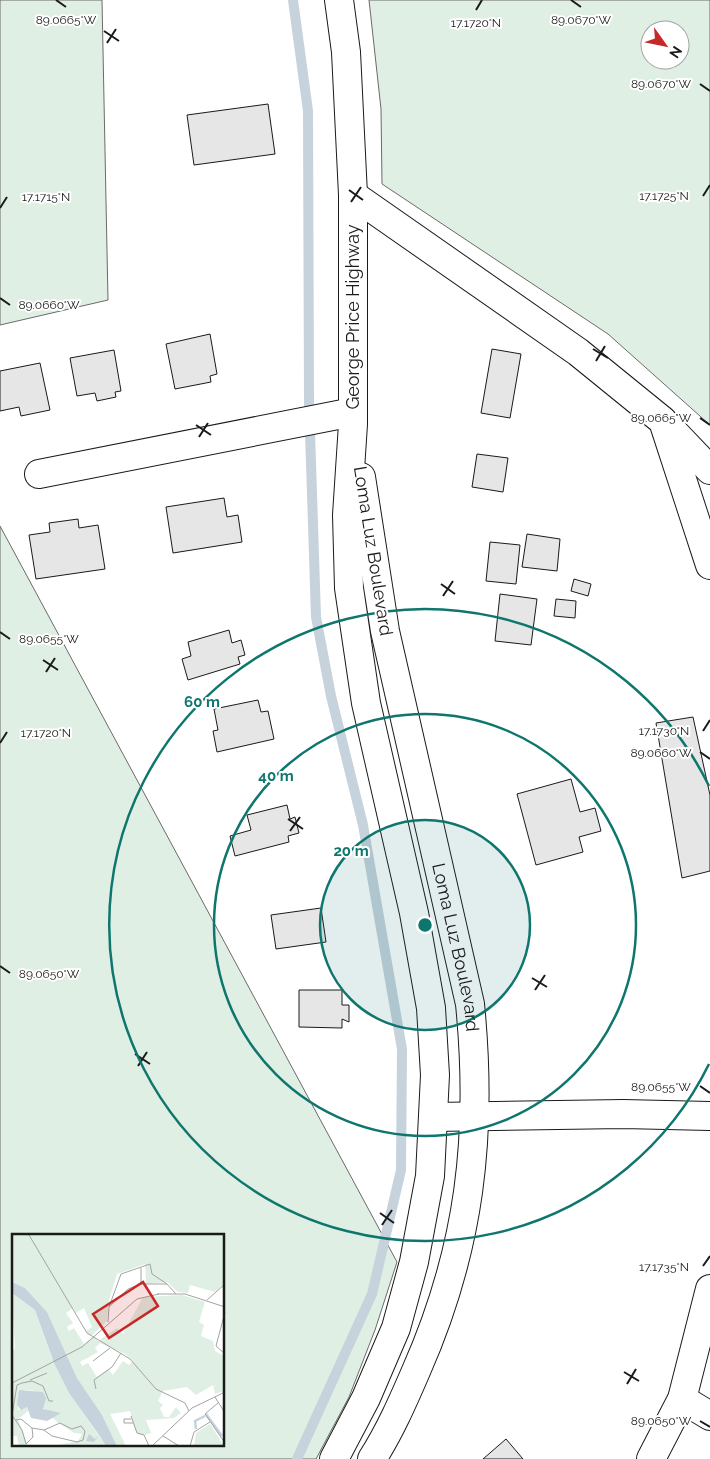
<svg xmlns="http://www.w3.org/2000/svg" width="710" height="1459" font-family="Raleway,sans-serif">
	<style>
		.green { fill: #e0efe3; stroke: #6a6a6a; fill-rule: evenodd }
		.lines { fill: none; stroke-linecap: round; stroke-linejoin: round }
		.stream { stroke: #c6d2dc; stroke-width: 10 }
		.building { fill: #e6e6e6; stroke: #1a1a1a }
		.minor-casing { stroke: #1a1a1a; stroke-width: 30 }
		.highway-casing { stroke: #1a1a1a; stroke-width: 30 }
		.minor { stroke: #fff; stroke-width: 28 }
		.highway { stroke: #fff; stroke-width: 28 }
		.ticks { fill: none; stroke: #1a1a1a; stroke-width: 2 }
		.ring { fill: none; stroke: #0f766e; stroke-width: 2.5 }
		.labels { text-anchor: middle; stroke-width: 4; stroke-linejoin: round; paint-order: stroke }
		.street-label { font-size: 18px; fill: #1a1a1a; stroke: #fff }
		.inset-river { fill: none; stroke: #c6d2dc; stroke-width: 2.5 }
		.inset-road { fill: none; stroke: #a3a3a3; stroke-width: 1 }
		.view { fill: #c62828; fill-opacity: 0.15; stroke: #c62828; stroke-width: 2.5 }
		.inset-edge { fill: none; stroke: #1a1a1a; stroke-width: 2.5 }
		.ticks-label { font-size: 12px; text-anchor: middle; fill: #1a1a1a; stroke: #fff; stroke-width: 4; stroke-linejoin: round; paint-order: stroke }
		.centre { fill: #0f766e; stroke: #fff; stroke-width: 2.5 }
		.ring-label { font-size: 15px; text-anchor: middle; font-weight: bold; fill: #0f766e; stroke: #fff; stroke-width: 4; stroke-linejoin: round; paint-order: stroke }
	</style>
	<rect width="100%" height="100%" fill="#fff"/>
	<!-- green -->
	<g class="green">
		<polygon points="0,0 102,0 108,300 0,325"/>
		<path d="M369,0h341v425l-102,-91 -226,-150 -1,-75zM650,30h30v30h-30z"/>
		<path d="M0,526l397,736 -22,68 -26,67 -33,62h-316zM14,1235h210v210h-210z"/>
	</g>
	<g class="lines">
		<!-- stream -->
		<polyline class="stream" points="293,0 308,111 309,401 316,617 331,696 363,825 402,1049 401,1170 372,1294 297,1459"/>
	</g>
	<!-- building -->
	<g class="building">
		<polygon points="268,104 275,154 194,165 187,115"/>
		<polygon points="210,334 217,374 210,376 211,382 175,389 166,344"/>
		<polygon points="492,349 521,354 510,418 481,413"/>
		<polygon points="114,350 121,391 115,392 116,397 97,401 95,393 77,396 70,358"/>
		<polygon points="40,363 50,410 21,416 19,407 0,411 0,371"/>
		<polygon points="477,454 508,458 503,492 472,487"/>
		<polygon points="224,498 227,517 238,515 242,542 173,553 166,507"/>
		<polygon points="78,519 79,528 98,525 105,569 36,579 29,535 50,532 49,523"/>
		<polygon points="527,534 560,539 557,571 522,567"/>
		<polygon points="490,542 520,545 516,584 486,581"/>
		<polygon points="574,579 591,584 588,596 571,591"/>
		<polygon points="500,594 537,599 531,645 495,641"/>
		<polygon points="556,599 576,601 575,618 554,616"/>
		<polygon points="229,630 232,643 241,640 245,655 238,657 240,664 188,680 182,659 191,656 188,642"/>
		<polygon points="258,700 261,712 268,711 274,739 217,752 213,731 218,730 214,709"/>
		<polygon points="693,717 710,795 710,871 682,878 656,723"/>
		<polygon points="571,779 580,812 595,808 601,831 579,837 583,852 536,865 517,794"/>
		<polygon points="287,805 290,819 295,817 299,833 288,836 289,842 235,856 230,836 251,830 247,815"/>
		<polygon points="321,908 326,942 276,949 271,915"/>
		<polygon points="299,990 342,990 342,1005 349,1005 349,1022 342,1019 342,1028 299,1027"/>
		<polygon points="506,1439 523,1459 483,1459"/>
	</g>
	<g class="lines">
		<defs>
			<g id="minor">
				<polyline points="353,195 578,352 663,421 710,565"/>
				<polyline points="668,426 710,470"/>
				<polyline points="39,474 353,412"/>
				<polyline points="434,1117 623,1114 710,1116"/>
				<polyline points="682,1399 710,1416"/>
				<polyline points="651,1459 682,1399 710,1289"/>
			</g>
			<g id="highway">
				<path id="s1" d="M361,477l24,154 85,373c13,132 0,245 -54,367 -13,30 -26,60 -44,88"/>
				<polyline points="334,1459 366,1398 396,1328 414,1262 430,1176 435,1075 431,1008 414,913 366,703 349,588 347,515 353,424 353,195 346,52 339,0"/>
			</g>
		</defs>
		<!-- minor casing -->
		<use href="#minor" class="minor-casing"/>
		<!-- highway casing -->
		<use href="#highway" class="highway-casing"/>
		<!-- minor -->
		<use href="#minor" class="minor"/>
		<!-- highway -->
		<use href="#highway" class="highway"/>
	</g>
	<!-- ticks -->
	<path class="ticks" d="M56,0l10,7M571,0l10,7M476,10l6,-10M104,31l15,10M107,43l9,-14M700,84l10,7M349,190l14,10M703,196l7,-11M351,202l10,-15M0,208l7,-11M0,298l10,7M593,349l15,9M596,361l9,-15M700,418l10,7M196,425l15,10M199,437l9,-14M441,584l14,10M443,596l10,-15M0,632l10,7M43,660l15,10M46,672l9,-14M703,731l7,-11M0,743l7,-11M700,752l10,7M288,819l15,10M290,831l10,-14M0,966l10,7M532,978l15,9M535,990l10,-15M135,1054l15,10M138,1066l9,-14M700,1086l10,7M380,1213l14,10M382,1225l10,-15M703,1266l7,-10M624,1372l15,9M627,1384l9,-15M700,1421l10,6"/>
	<!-- distance rings -->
	<circle cx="425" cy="925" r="105" fill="#0f766e" fill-opacity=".12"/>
	<g class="ring">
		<circle cx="425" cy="925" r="105"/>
		<circle cx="425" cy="925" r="211"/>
		<path d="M709 1064A316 316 0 1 1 709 786"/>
	</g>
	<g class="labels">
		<!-- street labels -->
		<g class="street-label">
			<text transform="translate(353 317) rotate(-90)" y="6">George Price Highway</text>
			<text transform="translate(373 551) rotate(81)" y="6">Loma Luz Boulevard</text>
			<text dy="6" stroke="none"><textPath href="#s1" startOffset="480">Loma Luz Boulevard</textPath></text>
		</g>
	</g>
	<!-- overview -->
	<g transform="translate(12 1234)">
		<rect width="212" height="212" fill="#fff"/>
		<path d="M0,1h212v49l-9,8 -25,-7 -2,8 -10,-1 -11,-10 -21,2 -1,-20 -28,10 -8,26 -2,21 -16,15 -5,-5 6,-4 -8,-19 -8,5 -3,-5 -7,5 7,10 -6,4 2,4 5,-3 10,16 10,-8 4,5 19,-13 6,6 20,-37 39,-2 23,7 -6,20 5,3 -3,11 12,5 2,10 9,5v35l-9,3 -2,-9 -17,10 -9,-8 -24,4 -5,10 5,4 -3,3 4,9h5l7,-10 5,6 -7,5 -28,2 5,13 -6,2 -8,-1 -7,-23 -20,3 14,28 1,4h-8l-15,-31 -25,-37 -30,-66 -22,-24 -13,-6zM88,109l25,11 8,7 -4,4 -6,-4 -10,14 -5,-6 -11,8 -9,-14 -6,3 -2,-4 18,-10 -3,-4zM0,59l23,17 16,46 18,37 37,53h-52l24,-5 4,-7 -8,-1 -17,-11 -6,-6 10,-3 -16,-2 -10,-20 -10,-1 -8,15 2,5 8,-3 1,4 -10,8 10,27h-9l-2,-10h-5v-86l3,-1zM198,190l14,22h-30l2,-13z" fill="#e0efe3" fill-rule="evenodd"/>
		<path d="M0,48l13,6 22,24 30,66 25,37 15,31h-11l-7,-11 -5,7 -8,-1 3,-7 6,5 4,-4 -30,-42 -15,-30 -19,-53 -23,-17zM7,156l24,2 3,6 -3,11 18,4 -14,8 -16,-3 -4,-11 -6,3 -4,-5z" fill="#c6d2dc"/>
		<path class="inset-river" d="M194,180l16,22M184,195l-1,-8 10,-5"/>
		<path class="inset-road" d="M17,1l58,98 43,26 26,30 29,14 4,8M129,34v16M145,60h28l40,13M195,66l18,-16M97,73l12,-33 29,-10 2,10 15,10M213,78l-9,34 9,8M96,88l1,-15 19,-18 13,-5h26l9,10M81,127l17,-13M18,146l17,-7M0,149l70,-36 55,-48 22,-5M84,155l-2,-9 18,-13 9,-14M203,163l10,16M206,169l-13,11 20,29M0,181l5,-30 5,-2 10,-2 11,5 6,15h4M0,181l10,15 4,14M119,182l6,17 7,2 5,11M119,185h-7v4h9M4,186l5,-1 11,9 1,9 -7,7M20,194l12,2 16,-7 12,6 9,-3 4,5 -2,9 -6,2 -25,-6 -8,-6M151,202l16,10M140,212l40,-38 33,-16M178,212l4,-14 16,-10"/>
		<path class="view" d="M131,48l15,24 -49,32 -16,-24z"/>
		<rect width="212" height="212" class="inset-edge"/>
	</g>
	<g class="ticks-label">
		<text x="66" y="24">89.0665°W</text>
		<text x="581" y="24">89.0670°W</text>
		<text x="476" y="27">17.1720°N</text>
		<text x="661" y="88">89.0670°W</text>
		<text x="664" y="200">17.1725°N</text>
		<text x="46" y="201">17.1715°N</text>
		<text x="49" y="309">89.0660°W</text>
		<text x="661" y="422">89.0665°W</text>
		<text x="49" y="643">89.0655°W</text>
		<text x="664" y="735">17.1730°N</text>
		<text x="46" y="737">17.1720°N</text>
		<text x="661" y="757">89.0660°W</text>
		<text x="49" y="978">89.0650°W</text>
		<text x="661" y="1091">89.0655°W</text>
		<text x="664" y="1271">17.1735°N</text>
		<text x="661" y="1425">89.0650°W</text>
	</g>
	<circle cx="425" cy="925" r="8" class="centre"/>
	<g class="ring-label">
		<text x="202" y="707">60 m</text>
		<text x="276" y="781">40 m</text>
		<text x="351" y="856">20 m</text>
	</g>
	<!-- north arrow -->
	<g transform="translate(665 45) rotate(123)"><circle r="24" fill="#ffffff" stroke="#a3a3a3"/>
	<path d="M0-4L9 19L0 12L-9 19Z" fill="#c62828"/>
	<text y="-8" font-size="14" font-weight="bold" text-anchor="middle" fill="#1a1a1a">N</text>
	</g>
</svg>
